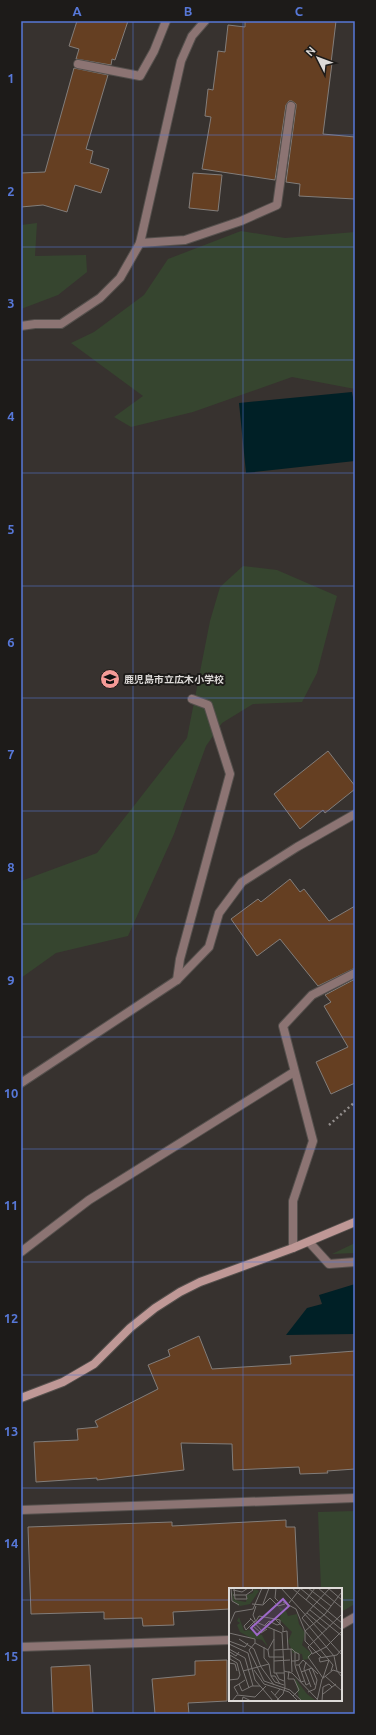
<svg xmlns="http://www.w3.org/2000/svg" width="376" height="1735" font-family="Ubuntu,'Noto Sans JP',sans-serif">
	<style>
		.green { fill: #36452f }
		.water { fill: #002026 }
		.building { fill: #653f22; stroke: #827d7a }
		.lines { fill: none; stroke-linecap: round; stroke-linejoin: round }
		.lane-casing { stroke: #55504d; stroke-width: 10 }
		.street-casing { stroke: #55504d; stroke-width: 10 }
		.secondary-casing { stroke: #55504d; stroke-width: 10 }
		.path { stroke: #928e8c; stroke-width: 2.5; stroke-dasharray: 2 3; stroke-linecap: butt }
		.lane { stroke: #8c7473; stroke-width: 8 }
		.street { stroke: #8c7473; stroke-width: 8 }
		.secondary { stroke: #bf9896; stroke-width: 8 }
		.grid { fill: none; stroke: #5778d8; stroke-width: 1; stroke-opacity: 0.55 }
		.labels { text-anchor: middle; stroke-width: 4; stroke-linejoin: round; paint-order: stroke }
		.poi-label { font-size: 10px; font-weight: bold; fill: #dddad8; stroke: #1d1b19; text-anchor: start }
		.inset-road { fill: none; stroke: #797573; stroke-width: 1 }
		.view { fill: #9d69c8; fill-opacity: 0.15; stroke: #9d69c8; stroke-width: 2 }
		.inset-edge { fill: none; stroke: #dddad8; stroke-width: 2 }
		.neatline { fill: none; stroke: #5778d8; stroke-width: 1.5 }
		.grid-label { font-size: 13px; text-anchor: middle; font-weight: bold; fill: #5778d8 }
	</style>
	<rect width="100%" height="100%" fill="#37322f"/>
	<!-- green -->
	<g class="green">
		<polygon points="37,223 35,256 86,255 87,272 58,295 21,309 21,225"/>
		<polygon points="241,231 285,238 355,232 355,389 292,377 193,412 131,427 114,417 143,396 71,343 94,332 144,295 168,259"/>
		<polygon points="243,566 277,570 337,596 317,673 302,702 253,704 222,723 206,746 174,834 128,936 56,953 21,978 21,881 97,853 187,738 210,621 220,587"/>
		<polygon points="355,1243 355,1253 332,1254"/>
		<polygon points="355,1511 355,1604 341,1612 341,1589 321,1589 318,1512"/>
	</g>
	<!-- water -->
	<g class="water">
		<polygon points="352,392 355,408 355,461 246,473 239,403"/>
		<polygon points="355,1284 355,1334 286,1335 307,1308 322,1304 319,1295"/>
	</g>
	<!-- building -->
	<g class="building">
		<polygon points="77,21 128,21 115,60 112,59 111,65 76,59 79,49 69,46"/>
		<polygon points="245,21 336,21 331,63 332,63 323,134 355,137 355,199 299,196 300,184 286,182 296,107 296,104 292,101 289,101 286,105 275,180 202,169 211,117 205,116 208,89 213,90 218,51 225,52 228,25 245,27"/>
		<polygon points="74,68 108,75 86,149 93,151 90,163 109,169 101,193 75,185 67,212 43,205 21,207 21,173 45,172"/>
		<polygon points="193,173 222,175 218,211 189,208"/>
		<polygon points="328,751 355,786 355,789 325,813 323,810 300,829 274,794"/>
		<polygon points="290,879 300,892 304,889 329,921 355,906 355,968 318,986 280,939 257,956 231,919 258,899 261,902"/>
		<polygon points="355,979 355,1083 331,1094 316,1062 348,1047 324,1006 331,1002 325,995"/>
		<polygon points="199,1336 212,1369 291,1364 290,1356 355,1351 355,1469 327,1471 328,1473 300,1474 299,1467 233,1470 232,1444 181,1443 184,1470 97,1480 97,1478 36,1482 34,1442 78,1440 77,1429 98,1427 95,1421 158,1389 148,1365 170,1356 168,1350"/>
		<polygon points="286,1520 286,1527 295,1527 298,1589 230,1589 230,1609 173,1612 174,1625 143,1626 142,1618 104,1619 104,1612 31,1614 28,1527 172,1522 172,1526"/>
		<polygon points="227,1660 227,1701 188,1703 189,1714 155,1714 152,1679 195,1675 195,1661"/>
		<polygon points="90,1665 93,1714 53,1714 51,1667"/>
	</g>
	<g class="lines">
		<defs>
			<polyline id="lane" points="177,980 180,959 230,774 208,705 192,699"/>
			<g id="street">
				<polyline points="78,64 140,76 154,51 166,21"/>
				<polyline points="140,243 185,240 241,221 277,205 291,106"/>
				<polyline points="21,326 35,324 61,324 100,298 120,278 140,243 181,61 192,36 205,21"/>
				<polyline points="21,1083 177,980 209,947 219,913 242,882 297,847 355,814"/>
				<polyline points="309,1242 329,1264 355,1262"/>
				<polyline points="293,1248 293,1201 313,1141 283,1026 312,995 355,973"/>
				<polyline points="21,1252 89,1200 294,1072"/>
				<polyline points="21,1510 355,1498"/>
				<polyline points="341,1625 355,1617"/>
				<polyline points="21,1647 230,1640"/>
			</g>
			<polyline id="secondary" points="21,1398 63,1382 94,1364 130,1328 155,1308 180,1292 200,1282 293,1248 355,1222"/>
		</defs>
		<!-- lane casing -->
		<use href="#lane" class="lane-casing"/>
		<!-- street casing -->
		<use href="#street" class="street-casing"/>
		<!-- secondary casing -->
		<use href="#secondary" class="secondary-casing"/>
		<!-- path -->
		<polyline class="path" points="329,1125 355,1102"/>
		<!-- lane -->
		<use href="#lane" class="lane"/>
		<!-- street -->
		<use href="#street" class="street"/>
		<!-- secondary -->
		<use href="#secondary" class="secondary"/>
	</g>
	<!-- grid -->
	<path class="grid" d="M133,21v1693M243,21v1568M21,135h334M21,247h334M21,360h334M21,473h334M21,586h334M21,698h334M21,811h334M21,924h334M21,1037h334M21,1149h334M21,1262h334M21,1375h334M21,1488h334M21,1600h209M341,1600h14M243,1700v14"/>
	<!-- icons -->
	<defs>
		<symbol id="school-disc" viewBox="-11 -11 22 22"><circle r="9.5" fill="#f59b97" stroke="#1d1b19"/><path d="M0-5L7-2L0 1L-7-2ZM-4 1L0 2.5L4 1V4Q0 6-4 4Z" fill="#111"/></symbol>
	</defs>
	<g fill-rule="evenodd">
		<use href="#school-disc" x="99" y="668" width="22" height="22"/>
	</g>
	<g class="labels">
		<!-- poi labels -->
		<g class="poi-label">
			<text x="124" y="683">鹿児島市立広木小学校</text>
		</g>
	</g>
	<!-- overview -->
	<g transform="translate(229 1588)">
		<rect width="113" height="113" fill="#37322f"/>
		<path d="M25,0l5,3 -9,13 -10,2 -7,-5 -1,-10 3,9 11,2 1,-7 6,-2zM49,18l8,5 2,5 9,-2 2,10 6,9 -3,12 9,8 -2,6 -6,1 -1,-6 -9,-1 -5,-12 4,-9 -12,-12 1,-8zM10,29l5,14 5,-1 13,5 6,12 -6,-7 -11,-2 -11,-6 -3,-7 3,-2 -3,-2zM66,90l12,16 8,6 -13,1 -3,-3z" fill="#36452f"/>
		<path class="inset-road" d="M2,0l1,13 7,4M5,0l1,11h12l-1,-4M47,0l-1,10 3,3M52,0l61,67M63,0l50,42M71,0l42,35M79,0l23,18M89,0l24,20M99,0l14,12M4,2l9,2 6,-4M4,7h13l7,-5 -2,-2M77,12l9,-12M54,14l13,7 9,22v10l16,16M60,15l12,-15M23,16l11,1 7,-7 8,8 7,-2M34,16l6,-16M27,18l-3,9 3,7 26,11 3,54 -2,7 -7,7M81,22l32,26M78,25l20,17M21,30l12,13M73,30l32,38 3,15 5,6M73,30l28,-30M22,31l-7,7 2,4 9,-9M27,33l3,-5 16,3 8,8v5M23,37l9,8 6,-4M36,37l4,-4 8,4 3,-1v-4l-5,-1M0,38l6,-14 18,-3 9,-21M45,41v44h10M76,43l20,-17 16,-21M76,43l28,34 -2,6M53,44l5,-1 1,18M0,45l26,6v4l-6,7 15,31 26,9 12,11M10,51l15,10 7,18 13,18M0,53l16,6 3,-4M26,55l13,7 6,-11M0,56l19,9 7,27 18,21M35,59v11l5,6 2,12 4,6 9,3M0,61l16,9 8,28M62,61l1,23M39,62l1,7h15M45,62l18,-1 3,3M1,64l6,4 3,-4M83,66l14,-7 16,-16M45,73l16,-1M62,73h4l4,-1v-6l-4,-2v13l1,4 5,13 3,-1M77,74l-2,7 7,18M0,75l6,1 2,7M67,77h3l4,-5 15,14M70,77l7,20 4,-2M80,81l6,16M25,82l10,14 16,5 -5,6M14,83l26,-7M55,83l8,2 25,26M60,83l-1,8h6l5,11 -6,6M72,84l11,-4 5,12 -2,9 -7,3M47,85l3,6 5,2M42,88h4l5,8M96,88l17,15M94,90l-15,-21 4,-4 -4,-6 34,-33M94,90l6,-18 -9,2 -1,-4 18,-3 5,-6M0,92l9,-1 2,-4 -3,-12 -7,-4v-4l10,6 9,27M16,92l-6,4 3,7 10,-5h8M51,101l9,3 9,9M42,103l9,10M9,106l-4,-7 5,-3M94,106l13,-10M3,113l5,-6 18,2 11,-11M13,113l1,-4 8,4M88,113l5,-22 11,-9 9,3M93,113l1,-14 6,-3 3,3"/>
		<path class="view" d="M54,11l6,7 -32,29 -6,-7z"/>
		<rect width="113" height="113" class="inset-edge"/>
	</g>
	<!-- border -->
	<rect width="376" height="1735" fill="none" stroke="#1d1b19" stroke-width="44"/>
	<!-- north arrow -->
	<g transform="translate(318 58) rotate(312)" stroke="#1d1b19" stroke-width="3" paint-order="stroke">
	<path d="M0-3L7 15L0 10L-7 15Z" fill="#dddad8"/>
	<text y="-6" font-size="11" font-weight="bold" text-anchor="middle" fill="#dddad8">N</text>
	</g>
	<rect x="22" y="22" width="332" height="1691" class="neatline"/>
	<g class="grid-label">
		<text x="77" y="16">A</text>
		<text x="188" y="16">B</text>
		<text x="299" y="16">C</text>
		<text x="11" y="83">1</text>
		<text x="11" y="196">2</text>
		<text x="11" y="308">3</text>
		<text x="11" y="421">4</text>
		<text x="11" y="534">5</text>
		<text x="11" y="647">6</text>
		<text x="11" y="759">7</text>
		<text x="11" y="872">8</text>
		<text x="11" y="985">9</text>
		<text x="11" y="1098">10</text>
		<text x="11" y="1210">11</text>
		<text x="11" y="1323">12</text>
		<text x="11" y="1436">13</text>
		<text x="11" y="1548">14</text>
		<text x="11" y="1661">15</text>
	</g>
</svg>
